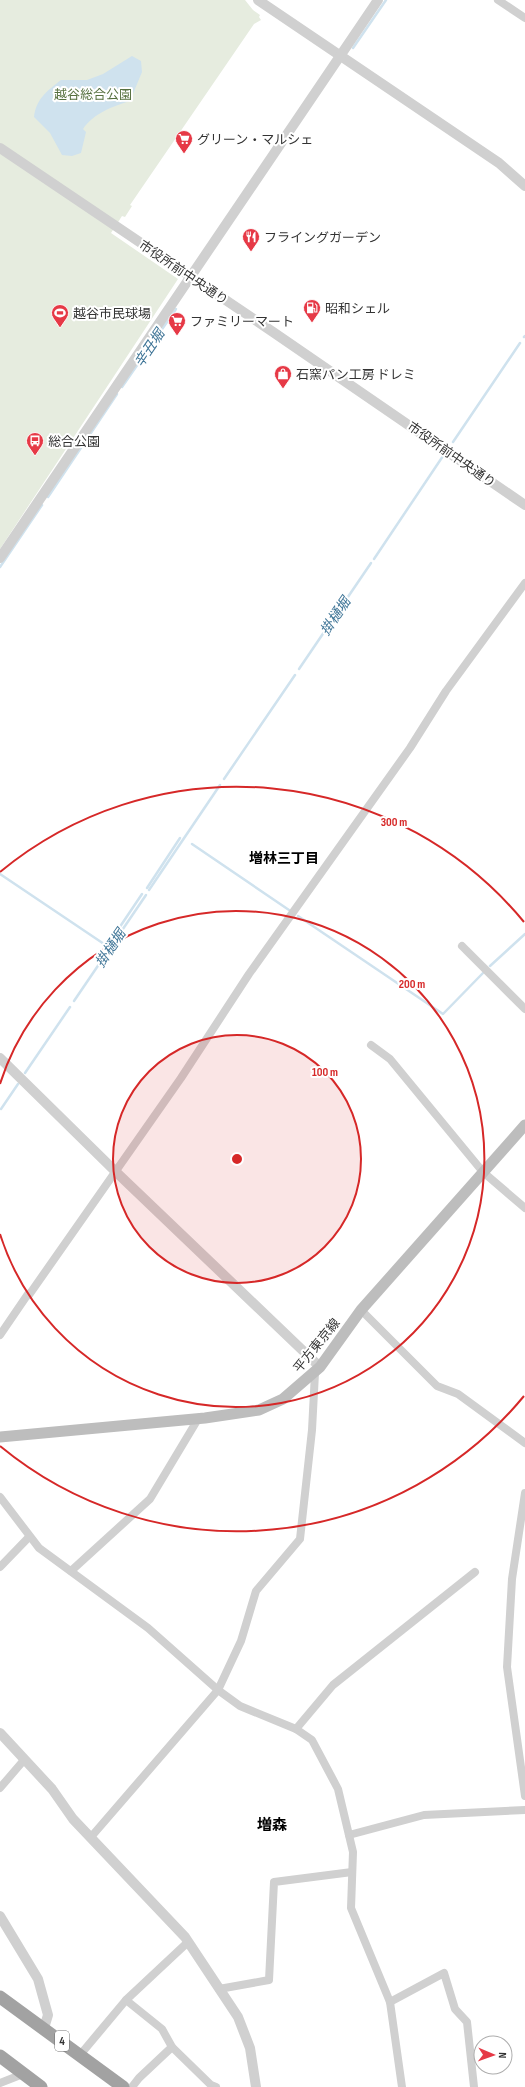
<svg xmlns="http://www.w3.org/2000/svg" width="525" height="2087" font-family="'Sofia Sans Condensed','Noto Sans JP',sans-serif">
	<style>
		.green { fill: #e6ecdf }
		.water { fill: #cfe2ee }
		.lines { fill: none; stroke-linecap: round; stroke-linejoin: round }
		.stream { stroke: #cfe2ee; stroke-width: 2.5 }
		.minor { stroke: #d0d0d0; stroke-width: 8 }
		.tertiary { stroke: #d0d0d0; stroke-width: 10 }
		.secondary { stroke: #bdbdbd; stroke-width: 11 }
		.trunk { stroke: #a2a2a2; stroke-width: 13 }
		.ring { fill: none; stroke: #d62828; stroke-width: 2 }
		.labels { text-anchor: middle; stroke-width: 4; stroke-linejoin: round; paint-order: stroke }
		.shield { fill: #fff; stroke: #707070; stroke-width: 1 }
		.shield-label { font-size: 12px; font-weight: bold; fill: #333 }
		.park-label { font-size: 13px; fill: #56703f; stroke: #fff }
		.poi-label { font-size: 13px; fill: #333; stroke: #fff; text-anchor: start }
		.street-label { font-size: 13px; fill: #333; stroke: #fff }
		.water-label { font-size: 14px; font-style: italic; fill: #3f7597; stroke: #fff }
		.neighbourhood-label { font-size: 14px; font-weight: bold; fill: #000; stroke: #fff }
		.quarter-label { font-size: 15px; font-weight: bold; fill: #000; stroke: #fff }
		.centre { fill: #d62828; stroke: #fff; stroke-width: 2 }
		.ring-label { font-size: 12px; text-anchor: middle; font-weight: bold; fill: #d62828; stroke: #fff; stroke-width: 4; stroke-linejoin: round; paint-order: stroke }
	</style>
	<rect width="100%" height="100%" fill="#fff"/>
	<!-- green -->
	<polygon class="green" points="0,0 245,0 253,10 260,15 259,17 261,20 254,24 130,205 132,206 125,217 122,216 111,233 178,279 0,549"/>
	<!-- water -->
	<path class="water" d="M132,56l9,5 1,11 -12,29c-17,5 -37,13 -47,28l3,3 -5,21 -9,3 -10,-1 -12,-22 -16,-16c2,-18 13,-26 27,-37h26l16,-6z"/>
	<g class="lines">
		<!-- stream -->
		<g class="stream">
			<polyline points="353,48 386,0"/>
			<polyline points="524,337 525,336"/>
			<polyline points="122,387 176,309"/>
			<polyline points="453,442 520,343"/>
			<polyline points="48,497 117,394"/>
			<polyline points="374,559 443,456"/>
			<polyline points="0,567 42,505"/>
			<polyline points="299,669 371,563"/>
			<polyline points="224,779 295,675"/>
			<polyline points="192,844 289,910"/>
			<polyline points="0,874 107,946 142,894"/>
			<polyline points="147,888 180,838"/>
			<polyline points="149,890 220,785"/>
			<polyline points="298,916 443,1014 483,973"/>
			<polyline points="490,966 525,934"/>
			<polyline points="74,1001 146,895"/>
			<polyline points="25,1073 70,1007"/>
			<polyline points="1,1109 18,1084"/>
		</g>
		<!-- minor -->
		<g class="minor">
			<polyline points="498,0 525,18"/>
			<polyline points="462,946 525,1009"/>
			<polyline points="371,1045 390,1059 483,1172 525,1208"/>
			<polyline points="29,1295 181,1078 249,974 410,748 446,691 525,583"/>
			<polyline points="361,1310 437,1386 458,1394 525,1443"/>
			<polyline points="0,1335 28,1294"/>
			<polyline points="525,1493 512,1579 507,1667 525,1796"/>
			<polyline points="0,1497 39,1548 148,1628 218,1690 240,1706 296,1729 312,1740 338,1789 353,1852 351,1908 390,2002 402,2087"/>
			<polyline points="0,1567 29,1537"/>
			<polyline points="71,1571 150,1499 198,1419"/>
			<polyline points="296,1729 333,1685 475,1572"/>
			<polyline points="0,1788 24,1760"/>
			<polyline points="349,1835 424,1815 525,1810"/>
			<polyline points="91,1837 218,1690 241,1641 256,1591 300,1539 312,1430 315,1373"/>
			<polyline points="219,1989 269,1980 274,1882 352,1872"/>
			<polyline points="126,2000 162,2029 172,2047 211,2085 216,2087"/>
			<polyline points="390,2002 444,1973 455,2009 467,2022 474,2087"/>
			<polyline points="80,2055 126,2000 188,1942"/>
			<polyline points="0,2083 23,2074"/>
			<polyline points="132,2087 139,2078 172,2047"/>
		</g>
		<!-- tertiary -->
		<g class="tertiary">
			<polyline points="258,0 499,163 525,186"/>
			<polyline points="0,148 273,332 525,505"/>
			<polyline points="0,558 378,0"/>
			<polyline points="0,1058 115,1171 320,1367"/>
			<polyline points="0,1733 52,1789 73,1819 185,1937 238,2017 250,2048 256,2087"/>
			<polyline points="0,1916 38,1979 48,2015 44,2028"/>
		</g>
		<!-- secondary -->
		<polyline class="secondary" points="0,1437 205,1418 259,1410 283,1399 320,1367 361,1310 525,1125"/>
		<!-- trunk -->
		<g class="trunk">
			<polyline points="0,1997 123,2087"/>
			<polyline points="0,2056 41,2087"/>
		</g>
	</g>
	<!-- distance rings -->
	<circle cx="237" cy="1159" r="124" fill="#d62828" fill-opacity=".12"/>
	<g class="ring">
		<circle cx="237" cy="1159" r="124"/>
		<path d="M0 1084A248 248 0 1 1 0 1234"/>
		<path d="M524 1396A372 372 0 0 1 0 1446M0 872A372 372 0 0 1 524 922"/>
	</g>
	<!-- icons -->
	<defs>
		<symbol id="supermarket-pin" viewBox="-11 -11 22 30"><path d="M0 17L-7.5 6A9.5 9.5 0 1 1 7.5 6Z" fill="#e63946" stroke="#fff"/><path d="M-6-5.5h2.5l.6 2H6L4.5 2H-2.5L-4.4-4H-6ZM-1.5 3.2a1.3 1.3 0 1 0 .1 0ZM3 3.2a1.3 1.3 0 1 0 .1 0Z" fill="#fff"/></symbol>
		<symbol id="restaurant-pin" viewBox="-11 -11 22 30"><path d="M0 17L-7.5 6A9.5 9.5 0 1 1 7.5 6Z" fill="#e63946" stroke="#fff"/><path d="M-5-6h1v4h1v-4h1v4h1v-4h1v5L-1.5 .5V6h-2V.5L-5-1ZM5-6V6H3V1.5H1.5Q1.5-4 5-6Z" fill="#fff"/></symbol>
		<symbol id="fuel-pin" viewBox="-11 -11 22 30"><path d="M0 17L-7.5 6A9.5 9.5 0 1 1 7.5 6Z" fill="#e63946" stroke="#fff"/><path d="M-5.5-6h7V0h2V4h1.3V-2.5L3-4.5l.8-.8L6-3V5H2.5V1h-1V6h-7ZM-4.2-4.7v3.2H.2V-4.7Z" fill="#fff"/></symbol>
		<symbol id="stadium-pin" viewBox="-11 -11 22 30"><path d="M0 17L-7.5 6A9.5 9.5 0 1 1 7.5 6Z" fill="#e63946" stroke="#fff"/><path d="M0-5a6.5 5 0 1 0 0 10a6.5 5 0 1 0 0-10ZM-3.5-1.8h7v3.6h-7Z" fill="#fff"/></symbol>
		<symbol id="shop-pin" viewBox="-11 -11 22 30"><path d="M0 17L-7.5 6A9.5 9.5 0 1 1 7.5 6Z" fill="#e63946" stroke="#fff"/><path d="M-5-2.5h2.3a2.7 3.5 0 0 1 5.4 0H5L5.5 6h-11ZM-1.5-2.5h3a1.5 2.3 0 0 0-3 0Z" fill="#fff"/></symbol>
		<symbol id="bus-pin" viewBox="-11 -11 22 30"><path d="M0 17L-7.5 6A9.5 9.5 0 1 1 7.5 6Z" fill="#e63946" stroke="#fff"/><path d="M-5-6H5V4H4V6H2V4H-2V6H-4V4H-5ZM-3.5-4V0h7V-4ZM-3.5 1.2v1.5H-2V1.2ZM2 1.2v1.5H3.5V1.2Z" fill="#fff"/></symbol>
	</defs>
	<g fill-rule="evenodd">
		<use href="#supermarket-pin" x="174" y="129" width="20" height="27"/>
		<use href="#restaurant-pin" x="241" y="227" width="20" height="27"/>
		<use href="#fuel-pin" x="302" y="298" width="20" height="27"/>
		<use href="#stadium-pin" x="50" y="303" width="20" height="27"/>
		<use href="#supermarket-pin" x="167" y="311" width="20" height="27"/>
		<use href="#shop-pin" x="273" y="364" width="20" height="27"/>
		<use href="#bus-pin" x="25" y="431" width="20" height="27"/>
	</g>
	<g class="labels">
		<!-- shield labels -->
		<rect class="shield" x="55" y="2031" width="14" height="20" rx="3"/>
		<g class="shield-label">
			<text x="62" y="2045">4</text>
		</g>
		<!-- park labels -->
		<g class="park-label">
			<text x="93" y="99">越谷総合公園</text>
		</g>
		<!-- poi labels -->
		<g class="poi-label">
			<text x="197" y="144">グリーン・マルシェ</text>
			<text x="264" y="242">フライングガーデン</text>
			<text x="325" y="313">昭和シェル</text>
			<text x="73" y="318">越谷市民球場</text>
			<text x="190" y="326">ファミリーマート</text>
			<text x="296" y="379">石窯パン工房 ドレミ</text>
			<text x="48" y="446">総合公園</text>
		</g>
		<!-- street labels -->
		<g class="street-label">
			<text transform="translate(184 272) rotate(34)" y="5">市役所前中央通り</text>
			<text transform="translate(452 454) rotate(35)" y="5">市役所前中央通り</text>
			<text transform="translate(316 1345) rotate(-51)" y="5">平方東京線</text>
		</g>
		<!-- water labels -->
		<g class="water-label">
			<text transform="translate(149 348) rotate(-56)" y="5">辛丑堀</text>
			<text transform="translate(335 616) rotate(-56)" y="5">掛樋堀</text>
			<text transform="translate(110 948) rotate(-56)" y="5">掛樋堀</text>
		</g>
		<!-- neighbourhood labels -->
		<g class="neighbourhood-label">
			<text x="284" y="863">増林三丁目</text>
		</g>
		<!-- quarter labels -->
		<g class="quarter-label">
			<text x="272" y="1830">増森</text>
		</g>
	</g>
	<circle cx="237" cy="1159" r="6" class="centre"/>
	<g class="ring-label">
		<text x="394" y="826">300 m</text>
		<text x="412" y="988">200 m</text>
		<text x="325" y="1076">100 m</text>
	</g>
	<!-- north arrow -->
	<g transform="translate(493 2055) rotate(92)"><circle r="19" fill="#ffffff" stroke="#adadad"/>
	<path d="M0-3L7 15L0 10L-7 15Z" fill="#e63946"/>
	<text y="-6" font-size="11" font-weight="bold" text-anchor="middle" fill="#333333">N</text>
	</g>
</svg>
